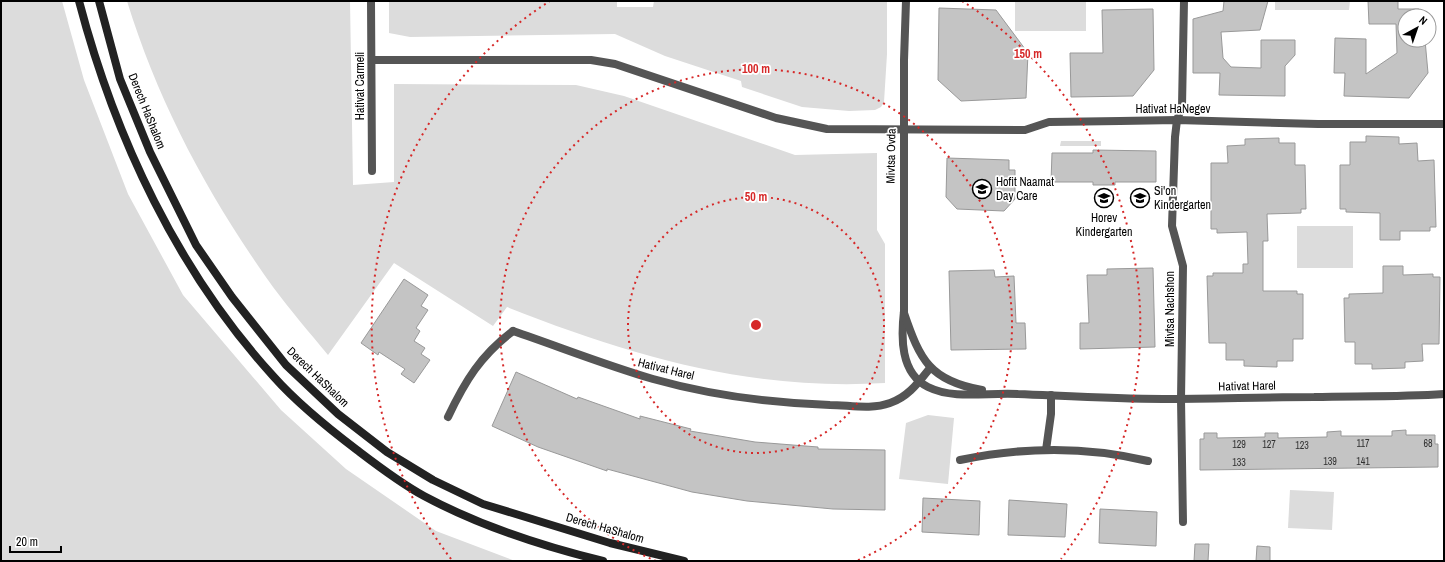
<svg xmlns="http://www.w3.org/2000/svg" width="1445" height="562" font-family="'Archivo Narrow',sans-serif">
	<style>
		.green { fill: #dcdcdc }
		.building { fill: #c4c4c4; stroke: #999 }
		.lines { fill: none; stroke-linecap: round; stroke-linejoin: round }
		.lane { stroke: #555; stroke-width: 8 }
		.street { stroke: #555; stroke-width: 8 }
		.secondary { stroke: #222; stroke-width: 8 }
		.ring { fill: none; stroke: #d62828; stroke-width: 2; stroke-dasharray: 2 4 }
		.labels { text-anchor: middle; stroke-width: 3.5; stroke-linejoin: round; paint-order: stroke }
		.number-label { font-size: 10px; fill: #313131 }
		.street-label { font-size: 12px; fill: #000; stroke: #fff }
		.poi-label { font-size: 12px; fill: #000; stroke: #fff; text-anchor: start }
		.centre { fill: #d62828; stroke: #fff; stroke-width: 2 }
		.ring-label { font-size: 12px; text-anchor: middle; font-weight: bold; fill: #d62828; stroke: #fff; stroke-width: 3.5; stroke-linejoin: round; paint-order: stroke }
	</style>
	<rect width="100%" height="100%" fill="#fff"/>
	<!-- green -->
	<g class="green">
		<polygon points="1,1 62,1 84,80 128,194 183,295 281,410 346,469 436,531 515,561 1,561"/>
		<path d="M127,1h223l3,184 41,-3v-98l182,1 48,11 171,59 82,-2v77l8,14v139c-135,8 -254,-27 -378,-76l-14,19 -99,-63 -66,92c-18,-22 -38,-45 -55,-68 -63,-88 -114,-182 -146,-286z"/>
		<polygon points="389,1 617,1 617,7 653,7 654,1 887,1 887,54 884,102 881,107 875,110 849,111 802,107 742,87 741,81 665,56 615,34 410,37 389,33"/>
		<rect x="1015" y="1" width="71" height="30"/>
		<polygon points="1275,1 1350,1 1349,10 1275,10"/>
		<polygon points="1061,141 1101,141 1101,146 1060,146"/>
		<rect x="1297" y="226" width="56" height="42"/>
		<polygon points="928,415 954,418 948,484 899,479 906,423"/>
		<polygon points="1290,490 1334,492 1332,530 1288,528"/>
	</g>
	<!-- building -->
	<g class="building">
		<polygon points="1224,1 1268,1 1260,30 1221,32 1223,58 1231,67 1261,68 1261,40 1295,40 1295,55 1285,66 1285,96 1219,95 1220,73 1193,73 1193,19 1223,11"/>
		<polygon points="1368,1 1398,1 1398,9 1419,9 1423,14 1423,16 1405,16 1405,40 1425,40 1428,73 1409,98 1344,96 1345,73 1334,73 1335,38 1366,39 1366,74 1397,53 1396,24 1369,24"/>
		<polygon points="939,8 996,10 1028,53 1026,98 961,101 938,80"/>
		<polygon points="1153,9 1154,70 1133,96 1071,97 1070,53 1103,53 1102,10"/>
		<polygon points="1366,136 1399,137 1399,144 1417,143 1418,161 1434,160 1436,227 1430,227 1430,231 1400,231 1400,240 1380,240 1380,213 1346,212 1346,209 1340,209 1340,165 1350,165 1350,142 1366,142"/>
		<polygon points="1279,138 1279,143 1295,143 1295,165 1305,165 1306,209 1301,209 1301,213 1267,214 1268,241 1263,241 1263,291 1297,291 1297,294 1303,294 1303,339 1293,339 1293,361 1277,361 1277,367 1244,366 1244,360 1226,360 1226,343 1209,343 1207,276 1213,276 1213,273 1243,273 1243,264 1248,264 1247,232 1217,233 1217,229 1211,229 1211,163 1228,163 1227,146 1245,145 1245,139"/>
		<polygon points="1093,150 1156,151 1156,182 1115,182 1115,185 1093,185 1093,182 1051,182 1052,153 1093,153"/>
		<polygon points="947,158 1009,160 1009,170 1015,170 1015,199 1004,211 957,209 946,197"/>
		<polygon points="1383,266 1403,266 1403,275 1433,274 1433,277 1440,277 1439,344 1422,344 1423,361 1405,362 1405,368 1372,369 1372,364 1355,364 1355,342 1345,342 1344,298 1349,298 1349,294 1383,293"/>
		<polygon points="1153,268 1155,347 1080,349 1080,323 1089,323 1087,275 1107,275 1107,269"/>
		<polygon points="994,270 995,277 1014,276 1016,323 1025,323 1026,349 951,350 949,271"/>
		<polygon points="404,279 428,295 421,306 428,310 416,328 420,331 414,341 425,348 421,354 430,360 414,383 401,374 405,369 379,352 378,355 361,343"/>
		<polygon points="516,372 577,399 578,397 640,419 640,416 691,429 690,431 755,442 818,447 818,449 885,450 885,510 833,509 747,501 692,492 607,469 607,471 538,447 492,426"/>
		<polygon points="1406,430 1406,435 1435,435 1435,444 1438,444 1438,467 1200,470 1200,439 1204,439 1204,433 1217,433 1217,438 1265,437 1265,433 1278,433 1278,438 1327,437 1327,432 1341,431 1341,436 1392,436 1392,431"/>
		<polygon points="923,498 980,501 979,535 922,532"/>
		<polygon points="1009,500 1067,504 1065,537 1008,535"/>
		<polygon points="1100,509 1157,512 1156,546 1099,543"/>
		<polygon points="1195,544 1209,544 1208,561 1194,561"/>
		<polygon points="1257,546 1270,547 1270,561 1256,561"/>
	</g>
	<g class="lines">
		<!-- lane -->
		<g class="lane">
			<path d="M448,417c17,-36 33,-62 65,-86"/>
			<polyline points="1046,450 1051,414 1051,395"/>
			<path d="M960,460c62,-13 126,-14 188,1"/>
		</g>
		<!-- street -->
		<g class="street">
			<polyline points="371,1 372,171"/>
			<path d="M906,1l-2,59v251c-3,26 -4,62 24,76 26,13 61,5 90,7 48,2 96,5 145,5 50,0 101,-2 151,-2 43,-1 87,0 130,-3"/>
			<polyline points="372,60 591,60 615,64 776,118 827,129 1025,130 1049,122 1120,121 1177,120 1318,124 1444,124"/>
			<path d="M904,313c16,47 26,68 78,77"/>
			<path d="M513,331c47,16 92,34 140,48 57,16 117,24 177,26 19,0 41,5 60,-2 18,-6 28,-20 40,-35"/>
			<polyline points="1183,522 1181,399 1183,266 1172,226 1175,137 1177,120 1182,106 1184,1"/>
		</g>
		<!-- secondary -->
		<g class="secondary">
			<path d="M79,1c36,137 99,271 195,376 24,27 54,51 83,73 21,16 43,33 67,46 56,30 117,50 179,65"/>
			<polyline points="99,1 120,79 150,152 196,245 232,297 286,365 338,414 387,452 433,480 483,504 610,543 684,561"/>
		</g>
	</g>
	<!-- distance rings -->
	<g class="ring">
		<circle cx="756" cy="325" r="128"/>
		<path d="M656 561A256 256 0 1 1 856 561"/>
		<path d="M451 559A384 384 0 0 1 550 1M962 1A384 384 0 0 1 1061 559"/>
	</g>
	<!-- icons -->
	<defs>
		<symbol id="school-ring" viewBox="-11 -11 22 22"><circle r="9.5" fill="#fff" stroke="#000" stroke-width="1.5"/><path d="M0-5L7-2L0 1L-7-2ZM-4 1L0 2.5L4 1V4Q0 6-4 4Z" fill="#000"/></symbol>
	</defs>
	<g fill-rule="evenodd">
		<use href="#school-ring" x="971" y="178" width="22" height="22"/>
		<use href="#school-ring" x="1093" y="187" width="22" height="22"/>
		<use href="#school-ring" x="1129" y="187" width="22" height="22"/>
	</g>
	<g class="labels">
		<!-- number labels -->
		<g class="number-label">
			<text x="1363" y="447">117</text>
			<text x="1428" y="447">68</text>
			<text x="1239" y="448">129</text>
			<text x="1269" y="448">127</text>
			<text x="1302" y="449">123</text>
			<text x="1330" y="465">139</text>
			<text x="1363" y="465">141</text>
			<text x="1239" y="466">133</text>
		</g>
		<!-- street labels -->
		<g class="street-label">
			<text transform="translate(360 86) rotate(-90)" y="4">Hativat Carmeli</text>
			<text x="1173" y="113">Hativat HaNegev</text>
			<text transform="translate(147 111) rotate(68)" y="4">Derech HaShalom</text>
			<text transform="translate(891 156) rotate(-89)" y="4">Mivtsa Ovda</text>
			<text transform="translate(1170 309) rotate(-90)" y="4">Mivtsa Nachshon</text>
			<text transform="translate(666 369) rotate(14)" y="4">Hativat Harel</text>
			<text transform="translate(318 377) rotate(44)" y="4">Derech HaShalom</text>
			<text transform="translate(1247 386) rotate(-1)" y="4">Hativat Harel</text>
			<text transform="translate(605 528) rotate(16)" y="4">Derech HaShalom</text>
		</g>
		<!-- poi labels -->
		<g class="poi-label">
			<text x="996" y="186">Hofit Naamat<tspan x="996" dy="14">Day Care</tspan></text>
			<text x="1154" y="195">Si'on<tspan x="1154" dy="14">Kindergarten</tspan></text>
			<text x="1104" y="222" text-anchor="middle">Horev<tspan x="1104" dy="14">Kindergarten</tspan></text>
		</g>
	</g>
	<circle cx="756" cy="325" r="6" class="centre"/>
	<g class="ring-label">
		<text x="1028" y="58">150 m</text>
		<text x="756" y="73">100 m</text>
		<text x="756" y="201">50 m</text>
	</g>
	<!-- border -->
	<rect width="1445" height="562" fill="none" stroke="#000000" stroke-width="4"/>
	<!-- north arrow -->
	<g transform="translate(1417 28) rotate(40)"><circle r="19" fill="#ffffff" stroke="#999999"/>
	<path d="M0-3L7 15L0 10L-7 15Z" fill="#000000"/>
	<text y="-6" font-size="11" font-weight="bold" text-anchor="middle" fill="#000000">N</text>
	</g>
	<!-- scale -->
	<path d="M10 546v6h51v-6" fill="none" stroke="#000000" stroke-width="2"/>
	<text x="16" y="546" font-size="12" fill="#000000" stroke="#ffffff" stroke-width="3" paint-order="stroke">20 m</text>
</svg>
